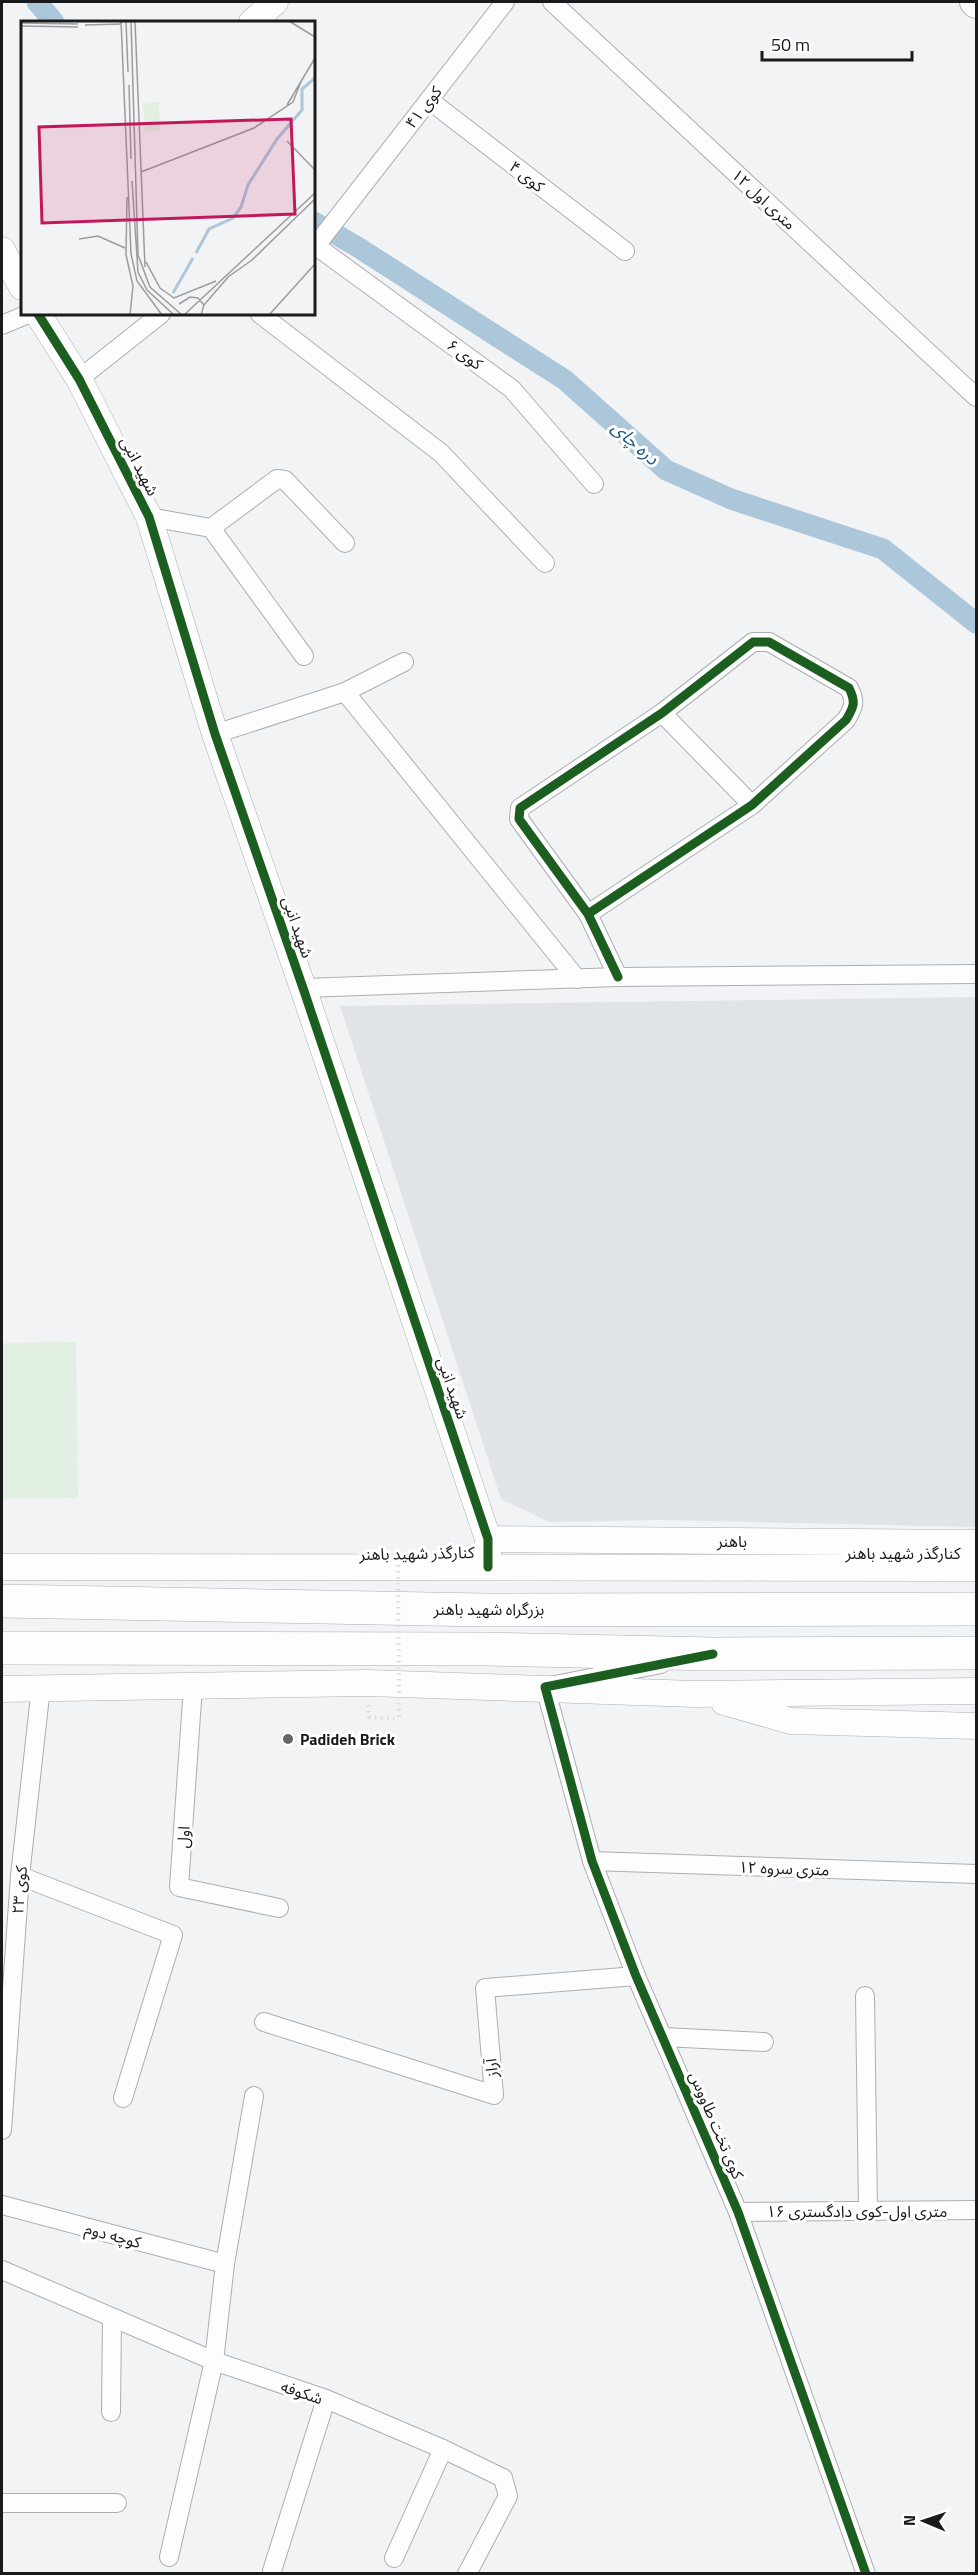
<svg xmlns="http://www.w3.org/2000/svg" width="978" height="2575" font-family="'Titillium Web','Noto Sans Arabic',sans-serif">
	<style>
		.built { fill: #e0e4e9 }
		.green { fill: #e2efe3 }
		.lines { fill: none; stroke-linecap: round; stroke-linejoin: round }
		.canal { stroke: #acc6da; stroke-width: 21 }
		.street-casing { stroke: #adaeaf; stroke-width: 20 }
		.secondary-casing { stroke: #adaeaf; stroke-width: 27 }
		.primary-casing { stroke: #adaeaf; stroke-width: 30 }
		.highway-casing { stroke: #adaeaf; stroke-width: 34 }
		.path { stroke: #dadbdc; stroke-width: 4; stroke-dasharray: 1.5 4.5; stroke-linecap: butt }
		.street { stroke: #fdfdfe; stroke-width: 18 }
		.secondary { stroke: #fdfdfe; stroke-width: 26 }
		.primary { stroke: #fdfdfe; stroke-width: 28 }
		.highway { stroke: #fdfdfe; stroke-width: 33 }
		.path-bridge { stroke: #dadbdc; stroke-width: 4; stroke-dasharray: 1.5 4.5; stroke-linecap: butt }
		.cycleway-casing { stroke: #fff; stroke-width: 13 }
		.cycleway { stroke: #1b5e20; stroke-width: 9 }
		.poi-dot { fill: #656667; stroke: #fff; stroke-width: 2 }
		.labels { text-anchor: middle; stroke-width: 6; stroke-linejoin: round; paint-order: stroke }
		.street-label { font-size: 16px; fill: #191a1b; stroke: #fff }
		.poi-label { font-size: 16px; font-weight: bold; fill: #191a1b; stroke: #fff; text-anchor: start }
		.water-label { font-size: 18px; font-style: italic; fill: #1c577e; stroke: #fff }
		.inset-river { fill: none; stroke: #acc6da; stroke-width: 3 }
		.inset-road { fill: none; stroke: #9b9c9e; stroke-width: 1.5 }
		.view { fill: #c2185b; fill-opacity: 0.15; stroke: #c2185b; stroke-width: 3 }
		.inset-edge { fill: none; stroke: #191a1b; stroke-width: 3 }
	</style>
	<rect width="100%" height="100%" fill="#f2f3f5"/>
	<!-- built -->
	<polygon class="built" points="976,997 976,1527 661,1520 549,1522 501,1499 340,1006"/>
	<!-- green -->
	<polygon class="green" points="76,1342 78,1498 2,1499 2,1343"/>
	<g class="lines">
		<!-- canal -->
		<g class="canal">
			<polyline points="37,2 54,22"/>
			<polyline points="314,222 356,246 565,380 666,470 731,499 883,549 976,623"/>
		</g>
		<defs>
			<g id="street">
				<polyline points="552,2 976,397"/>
				<polyline points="429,100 625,251"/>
				<polyline points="316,246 512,389 594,484"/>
				<polyline points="314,248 505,2"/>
				<polyline points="260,314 441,453 545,563"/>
				<polyline points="2,325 28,314"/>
				<polyline points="79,379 161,314"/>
				<polyline points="149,517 211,528 304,656"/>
				<polyline points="211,528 277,479 285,480 345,543"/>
				<polyline points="345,692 577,979"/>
				<polyline points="662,713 752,805"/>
				<polyline points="215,734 345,692 404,662"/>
				<path d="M588,914l164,-109 94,-85c8,-13 10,-18 3,-32l-80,-46h-16l-91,71 -142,95 -1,11 69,95 30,63"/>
				<polyline points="303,988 618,977 976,974"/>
				<polyline points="661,1664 545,1687 592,1861 636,1976 738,2212 866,2574"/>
				<polyline points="193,1686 179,1887 279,1908"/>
				<polyline points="592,1861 976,1874"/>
				<polyline points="20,1876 173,1935 123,2098"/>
				<polyline points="865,1996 868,2210"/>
				<polyline points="264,2022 494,2095 485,1988 636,1976"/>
				<polyline points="663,2037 764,2042"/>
				<polyline points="2,2130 20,1876 41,1687"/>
				<polyline points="2,2205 225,2264"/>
				<polyline points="738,2212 976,2210"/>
				<polyline points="2,2270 214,2361 326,2399 443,2449 503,2478 508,2496 467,2574"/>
				<polyline points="111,2412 112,2318"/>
				<polyline points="2,2503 117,2503"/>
				<polyline points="169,2557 214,2361 225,2264 254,2096"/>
				<polyline points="394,2558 443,2449"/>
				<polyline points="272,2571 326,2399"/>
			</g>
			<g id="secondary">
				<polyline points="252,22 275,2"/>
				<polyline points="2,250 22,287"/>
				<polyline points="38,314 79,379 149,517 215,734 303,988 488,1539 488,1567"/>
				<polyline points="488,1539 976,1543"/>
				<polyline points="2,1567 976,1568"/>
				<polyline points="2,1689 367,1683 695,1694 976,1691"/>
				<polyline points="724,1702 791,1721 976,1726"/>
			</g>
			<polyline id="primary" points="974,2 976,4"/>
			<g id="highway">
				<polyline points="2,1601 485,1610 976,1609"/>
				<polyline points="2,1648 484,1649 713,1654 976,1653"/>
			</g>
		</defs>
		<!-- street casing -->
		<use href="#street" class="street-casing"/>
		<!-- secondary casing -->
		<use href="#secondary" class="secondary-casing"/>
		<!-- primary casing -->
		<use href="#primary" class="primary-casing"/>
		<!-- highway casing -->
		<use href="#highway" class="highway-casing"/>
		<!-- path -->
		<polyline class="path" points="368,1705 369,1717 399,1719"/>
		<!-- street -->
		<use href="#street" class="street"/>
		<!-- secondary -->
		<use href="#secondary" class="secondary"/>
		<!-- primary -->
		<use href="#primary" class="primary"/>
		<!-- highway -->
		<use href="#highway" class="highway"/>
		<!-- path-bridge -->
		<polyline class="path-bridge" points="398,1553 399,1719"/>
		<defs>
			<g id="cycleway">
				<polyline points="38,314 79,379 149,517 215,734 303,988 488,1539 488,1567"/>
				<path d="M588,914l164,-109 94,-85c8,-13 10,-18 3,-32l-80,-46h-16l-91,71 -142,95 -1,11 69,95 30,63"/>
				<polyline points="713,1654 545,1687 592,1861 636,1976 738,2212 866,2574"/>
			</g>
		</defs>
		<!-- cycleway casing -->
		<use href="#cycleway" class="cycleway-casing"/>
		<!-- cycleway -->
		<use href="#cycleway" class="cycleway"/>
	</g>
	<!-- markers -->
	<circle class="poi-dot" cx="288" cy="1739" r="6"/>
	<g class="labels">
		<!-- street labels -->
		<g class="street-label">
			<text transform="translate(423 107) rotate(-52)" y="6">کوی ۴۱</text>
			<text transform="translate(527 176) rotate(38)" y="6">کوی ۴</text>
			<text transform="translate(764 199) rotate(43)" y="6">۱۲ متری اول</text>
			<text transform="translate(465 354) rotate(36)" y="6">کوی ۶</text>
			<text transform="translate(140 466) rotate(63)" y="6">شهید انبی</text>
			<text transform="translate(298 927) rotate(71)" y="6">شهید انبی</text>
			<text transform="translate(453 1388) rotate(71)" y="6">شهید انبی</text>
			<text x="732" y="1547">باهنر</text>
			<text transform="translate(417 1553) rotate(-1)" y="6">کنارگذر شهید باهنر</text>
			<text x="903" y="1559">کنارگذر شهید باهنر</text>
			<text x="489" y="1615">بزرگراه شهید باهنر</text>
			<text transform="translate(183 1837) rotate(-86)" y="6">اول</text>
			<text transform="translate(784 1868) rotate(2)" y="6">۱۲ متری سروه</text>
			<text transform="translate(19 1890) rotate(-85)" y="6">کوی ۲۳</text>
			<text transform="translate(491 2068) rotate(-95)" y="6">آراز</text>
			<text transform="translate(717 2125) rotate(67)" y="6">کوی تخت طاووس</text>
			<text x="857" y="2217">۱۶ متری اول-کوی دادگستری</text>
			<text transform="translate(113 2235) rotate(15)" y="6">کوچه دوم</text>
			<text transform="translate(302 2392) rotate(19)" y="6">شکوفه</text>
		</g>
		<!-- poi labels -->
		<g class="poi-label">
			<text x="300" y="1745">Padideh Brick</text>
		</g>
		<!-- water labels -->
		<g class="water-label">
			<text transform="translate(635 443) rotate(42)" y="6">دره چای</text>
		</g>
	</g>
	<!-- overview -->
	<g transform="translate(21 21)">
		<rect width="294" height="294" fill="#f2f3f5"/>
		<path d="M138,81l1,29h-15l-2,-28z" fill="#e2efe3"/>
		<path class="inset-river" d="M175,232l13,-24 24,-11 8,-11 7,-22 29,-46 25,-29v-21l13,-11M152,272l20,-35"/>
		<path class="inset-road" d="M100,0l10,233 6,27 25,34M105,0l2,51M110,0l7,234 12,32 32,28M114,0l10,246M268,0l26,16M0,2l57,1M64,4l37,-1M0,5l57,1M108,64l2,74M266,84l28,-47M266,120l28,29M120,151l113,-44 39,-26 9,-23M111,160l6,91 9,18 27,25M106,176l-1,58 7,31 -3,29M58,218l19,-3 27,12M125,241l14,26 14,10 42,-17M207,256l24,-17 63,-61M158,283l11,-7 8,1 6,7 -3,10M183,284l25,-29M163,294l131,-122M248,294l46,-51"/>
		<path class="view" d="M270,98l4,95 -253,9 -3,-96z"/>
		<rect width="294" height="294" class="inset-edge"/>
	</g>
	<!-- border -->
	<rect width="978" height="2575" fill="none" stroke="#191a1b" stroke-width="6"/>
	<!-- north arrow -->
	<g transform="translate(924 2521) rotate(272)" stroke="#ffffff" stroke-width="4.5" paint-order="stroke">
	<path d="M0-4.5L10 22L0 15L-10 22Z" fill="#191a1b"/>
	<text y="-9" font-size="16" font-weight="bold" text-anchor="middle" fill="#191a1b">N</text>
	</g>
	<!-- scale -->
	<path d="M762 51v9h150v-9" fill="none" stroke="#191a1b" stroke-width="3"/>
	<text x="771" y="51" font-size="18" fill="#191a1b" stroke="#ffffff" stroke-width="4.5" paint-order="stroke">50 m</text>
</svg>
